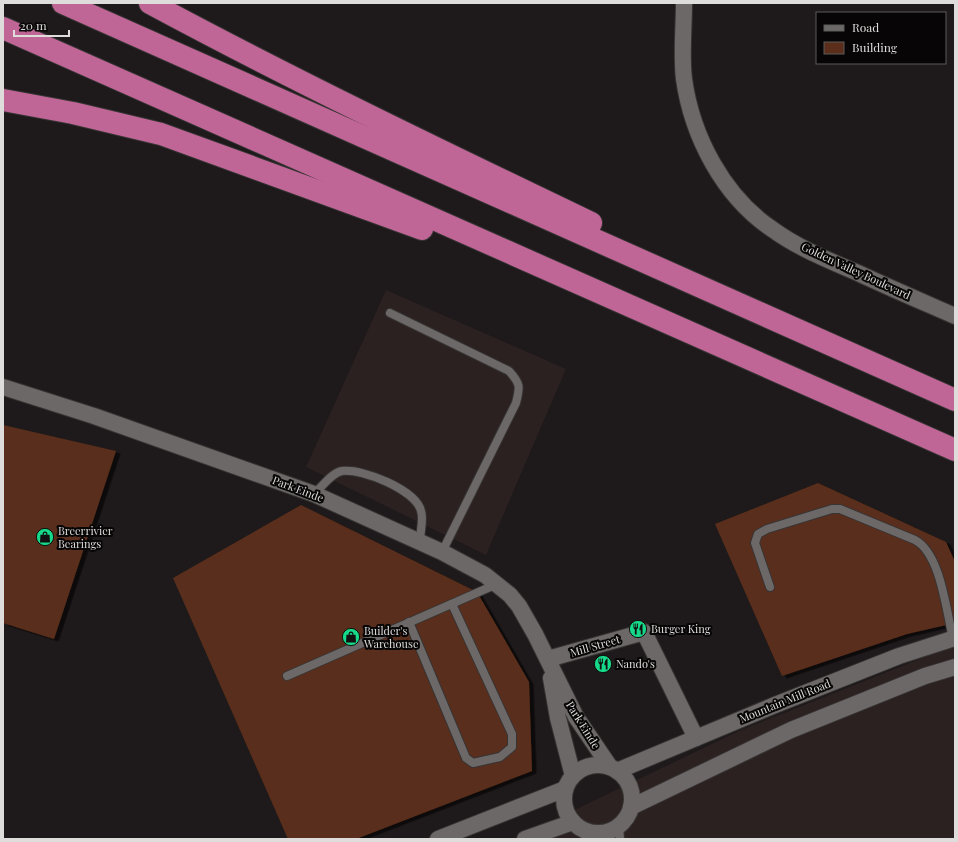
<svg xmlns="http://www.w3.org/2000/svg" width="958" height="842" font-family="'Playfair Display',serif">
	<style>
		.built { fill: #2c2121 }
		.building { fill: #5a2e1a; filter: url(#shadow) }
		.lines { fill: none; stroke-linecap: round; stroke-linejoin: round }
		.lane-casing { stroke: #373434; stroke-width: 10 }
		.street-casing { stroke: #373434; stroke-width: 18 }
		.highway-casing { stroke: #373434; stroke-width: 24 }
		.lane { stroke: #6d6868; stroke-width: 8 }
		.street { stroke: #6d6868; stroke-width: 16 }
		.highway { stroke: #c06697; stroke-width: 22 }
		.labels { text-anchor: middle; stroke-width: 4; stroke-linejoin: round; paint-order: stroke }
		.street-label { font-size: 11px; fill: #dfdcdc; stroke: #070505 }
		.poi-label { font-size: 11px; fill: #dfdcdc; stroke: #070505; text-anchor: start }
	</style>
	<defs>
		<filter id="shadow"><feDropShadow dx="4.5" dy="2.5" stdDeviation="0" flood-color="#0009"/></filter>
	</defs>
	<rect width="100%" height="100%" fill="#1e191a"/>
	<!-- built -->
	<g class="built">
		<polygon points="386,290 566,369 486,555 306,467"/>
		<polygon points="955,645 955,839 514,839 739,731"/>
	</g>
	<!-- building -->
	<g class="building">
		<polygon points="3,425 116,451 54,639 3,623"/>
		<polygon points="818,483 946,542 955,562 955,623 907,634 782,676 715,524"/>
		<polygon points="301,505 477,592 529,682 532,771 356,839 288,839 173,578"/>
	</g>
	<g class="lines">
		<defs>
			<g id="lane">
				<path d="M390,313l119,58c12,13 11,16 7,32l-74,149"/>
				<path d="M314,494c8,-7 17,-21 28,-23 20,-3 74,19 79,40 3,8 -1,21 -1,30"/>
				<path d="M770,587l-15,-44 3,-9 9,-5 65,-20h8l75,31c26,14 31,71 38,98"/>
				<polyline points="409,622 466,758 473,763 500,757 512,747 512,734 452,604"/>
				<polyline points="287,676 497,584"/>
				<polyline points="619,825 620,839"/>
				<polyline points="593,833 598,839"/>
			</g>
			<g id="street">
				<path d="M684,3c0,25 -3,52 0,76 8,57 39,117 88,150 26,19 56,31 86,44 32,15 65,29 97,43"/>
				<polyline points="3,387 94,416 314,494 442,552 485,575 510,595 519,606 535,634 576,717 610,767"/>
				<polyline points="548,659 644,632 696,738"/>
				<polyline points="551,678 558,718 573,776"/>
				<circle cx="598" cy="799" r="34"/>
				<polyline points="617,771 775,705 899,656 955,638"/>
				<polyline points="631,807 791,730 925,676 955,667"/>
				<polyline points="438,839 565,789"/>
				<polyline points="525,839 573,822"/>
			</g>
			<g id="highway">
				<polyline points="63,3 955,400"/>
				<path d="M150,3c145,78 293,149 441,220"/>
				<polyline points="3,28 955,450"/>
				<polyline points="3,100 73,113 161,134 422,229"/>
			</g>
		</defs>
		<!-- lane casing -->
		<use href="#lane" class="lane-casing"/>
		<!-- street casing -->
		<use href="#street" class="street-casing"/>
		<!-- highway casing -->
		<use href="#highway" class="highway-casing"/>
		<!-- lane -->
		<use href="#lane" class="lane"/>
		<!-- street -->
		<use href="#street" class="street"/>
		<!-- highway -->
		<use href="#highway" class="highway"/>
	</g>
	<!-- icons -->
	<defs>
		<symbol id="shop-disc" viewBox="-11 -11 22 22"><circle r="9.5" fill="#16d989" stroke="#070505"/><path d="M-5-2.5h2.3a2.7 3.5 0 0 1 5.4 0H5L5.5 6h-11ZM-1.5-2.5h3a1.5 2.3 0 0 0-3 0Z" fill="#111"/></symbol>
		<symbol id="restaurant-disc" viewBox="-11 -11 22 22"><circle r="9.5" fill="#16d989" stroke="#070505"/><path d="M-5-6h1v4h1v-4h1v4h1v-4h1v5L-1.5 .5V6h-2V.5L-5-1ZM5-6V6H3V1.5H1.5Q1.5-4 5-6Z" fill="#111"/></symbol>
	</defs>
	<g fill-rule="evenodd">
		<use href="#shop-disc" x="35" y="527" width="20" height="20"/>
		<use href="#restaurant-disc" x="628" y="619" width="20" height="20"/>
		<use href="#shop-disc" x="341" y="627" width="20" height="20"/>
		<use href="#restaurant-disc" x="593" y="654" width="20" height="20"/>
	</g>
	<g class="labels">
		<!-- street labels -->
		<g class="street-label">
			<text transform="translate(856 271) rotate(25)" y="4">Golden Valley Boulevard</text>
			<text transform="translate(298 489) rotate(21)" y="4">Park Einde</text>
			<text transform="translate(595 646) rotate(-16)" y="4">Mill Street</text>
			<text transform="translate(785 701) rotate(-22)" y="4">Mountain Mill Road</text>
			<text transform="translate(583 725) rotate(58)" y="4">Park Einde</text>
		</g>
		<!-- poi labels -->
		<g class="poi-label">
			<text x="58" y="535">Breerrivier<tspan x="58" dy="13">Bearings</tspan></text>
			<text x="651" y="633">Burger King</text>
			<text x="364" y="635">Builder's<tspan x="364" dy="13">Warehouse</tspan></text>
			<text x="616" y="668">Nando's</text>
		</g>
	</g>
	<!-- border -->
	<rect width="958" height="842" fill="none" stroke="#dfdcdc" stroke-width="8"/>
	<!-- legend -->
	<rect x="816" y="12" width="130" height="52" fill="#070505" stroke="#5d5b5b"/>
	<rect x="824" y="25" width="20" height="6" fill="#6d6868" stroke="#5d5b5b"/>
	<text x="852" y="32" font-size="12" fill="#dfdcdc">Road</text>
	<rect x="824" y="42" width="20" height="12" fill="#5a2e1a" stroke="#5d5b5b"/>
	<text x="852" y="52" font-size="12" fill="#dfdcdc">Building</text>
	<!-- scale -->
	<path d="M14 30v6h55v-6" fill="none" stroke="#dfdcdc" stroke-width="2"/>
	<text x="20" y="30" font-size="12" fill="#dfdcdc" stroke="#070505" stroke-width="3" paint-order="stroke">20 m</text>
</svg>
